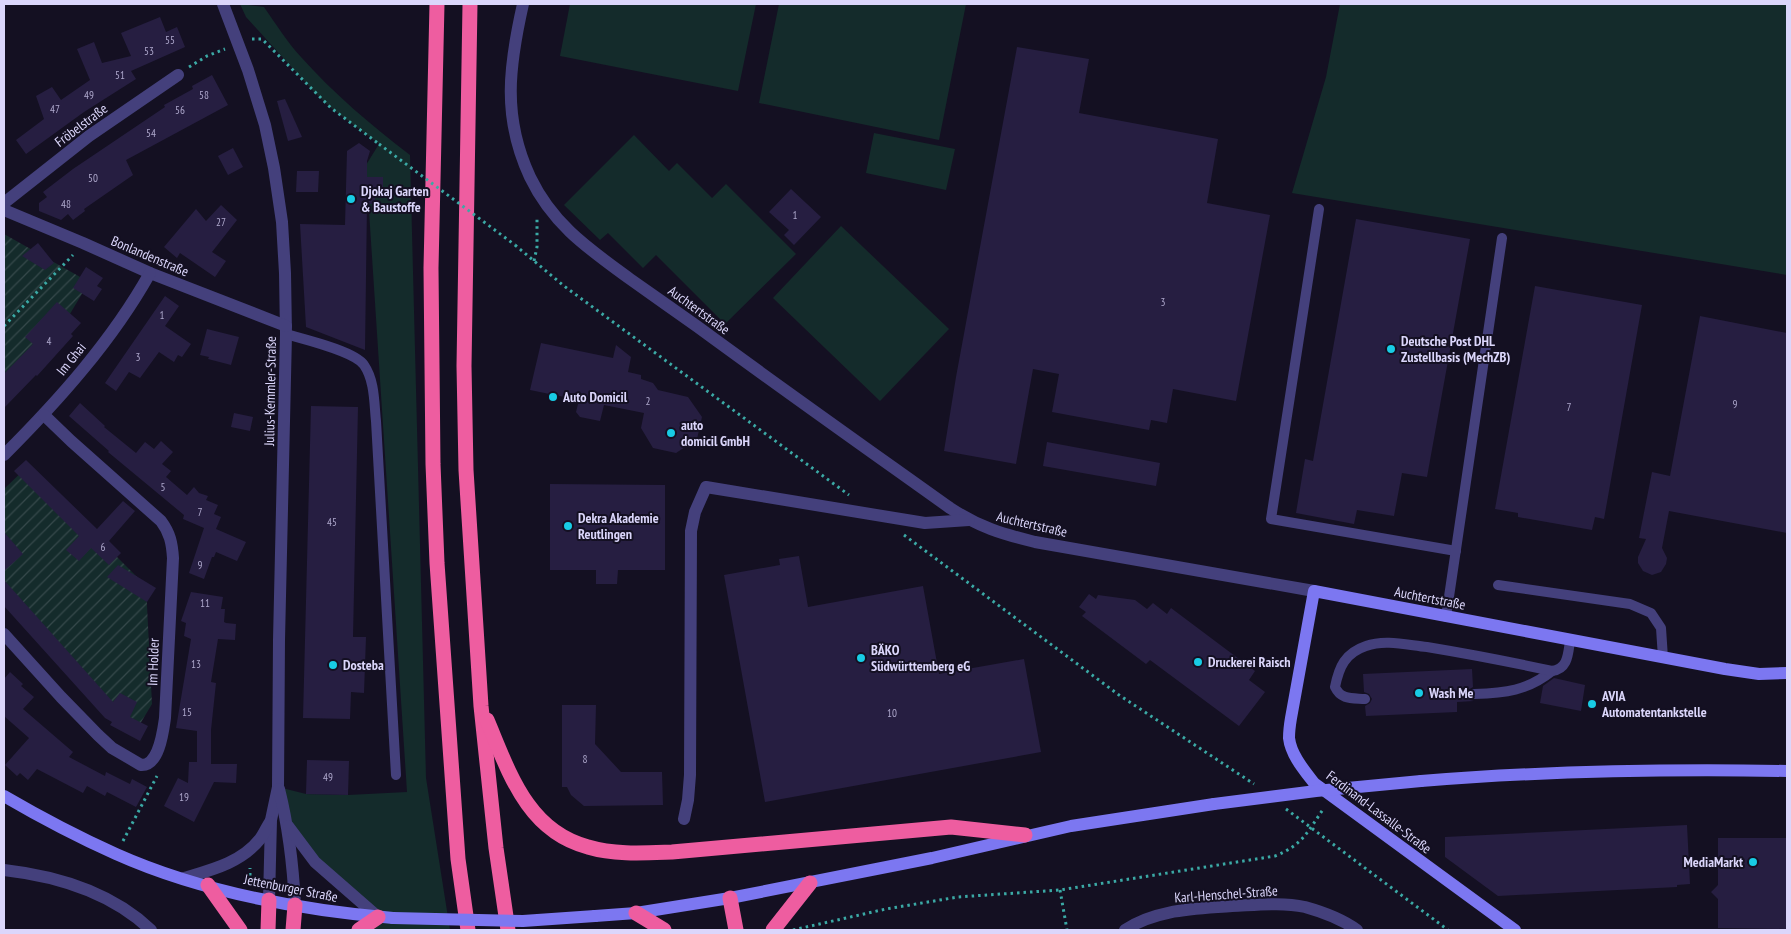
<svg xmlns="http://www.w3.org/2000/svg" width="1791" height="934" font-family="'PT Sans Narrow',sans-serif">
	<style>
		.grass { fill: #142b2b }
		.garden { fill: url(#garden-furrows) }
		.building { fill: #261e41 }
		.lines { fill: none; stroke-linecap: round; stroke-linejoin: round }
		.path { stroke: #3ba9a5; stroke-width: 3; stroke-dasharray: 2.5 4; stroke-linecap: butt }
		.lane { stroke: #44407c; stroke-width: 10 }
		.street { stroke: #44407c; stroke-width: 12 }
		.secondary { stroke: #7c77f1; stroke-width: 12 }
		.highway { stroke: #ee5da0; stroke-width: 15 }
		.path-bridge { stroke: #3ba9a5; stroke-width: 3; stroke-dasharray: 2.5 4; stroke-linecap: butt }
		.secondary-bridge { stroke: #7c77f1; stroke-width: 12 }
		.poi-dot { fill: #18cce5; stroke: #141022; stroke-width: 2 }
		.labels { text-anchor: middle; stroke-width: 4; stroke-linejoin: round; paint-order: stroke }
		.number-label { font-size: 11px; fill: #aea8cc }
		.street-label { font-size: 14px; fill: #dbd6fb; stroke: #141022 }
		.poi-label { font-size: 14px; font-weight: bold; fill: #dbd6fb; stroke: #141022; text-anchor: start }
	</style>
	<defs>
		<pattern id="garden-furrows" width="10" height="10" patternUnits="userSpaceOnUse" patternTransform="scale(1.25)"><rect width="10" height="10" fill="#142b2b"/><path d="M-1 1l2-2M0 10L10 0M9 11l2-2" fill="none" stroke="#36494b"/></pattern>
	</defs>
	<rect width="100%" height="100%" fill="#141022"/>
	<!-- grass -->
	<g class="grass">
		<path d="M240,4l24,3c12,17 23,35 37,50 33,37 70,68 109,98l16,623 24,152h-91l19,-13 -77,-72 -23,-58 28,7 42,1 59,-3 -41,-627 13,-21 -48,-36 -17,-16 -68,-75z"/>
		<polygon points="570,4 756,4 738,91 560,56"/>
		<polygon points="779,4 966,4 939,140 759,103"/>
		<polygon points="1340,4 1787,4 1787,275 1292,193 1326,77"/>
		<polygon points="874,133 955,149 946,190 866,173"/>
		<polygon points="634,135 669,171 677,163 712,198 726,184 796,254 725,324 656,255 643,268 608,233 600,240 564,205"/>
		<polygon points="841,226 949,329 880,401 773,298"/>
	</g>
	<!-- garden -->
	<g class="garden">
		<polygon points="4,234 89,282 55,339 4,393"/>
		<polygon points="27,467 146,586 152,704 137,729 92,686 4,590 4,489"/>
	</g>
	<!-- building -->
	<g class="building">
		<polygon points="160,17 166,32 177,27 185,47 131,71 136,79 84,112 26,154 16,140 44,119 36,96 52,87 61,100 90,80 77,49 94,42 102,63 131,56 121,33"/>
		<polygon points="1017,47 1089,59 1079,113 1218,139 1207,203 1270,215 1236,401 1173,389 1167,423 1151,420 1149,430 1052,412 1059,374 1033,369 1016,464 944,451 956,377"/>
		<polygon points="212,75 228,105 126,160 133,175 84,209 85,211 73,220 68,214 61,220 39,211 39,203 47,197 43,192 73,169 165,107 164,105 193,89 192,86"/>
		<polygon points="285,99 302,137 288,141 277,101"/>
		<polygon points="359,143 370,151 367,161 367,177 383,177 383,190 375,190 375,204 367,204 365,350 306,327 300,224 345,225 347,151"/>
		<polygon points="233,148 243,167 228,175 218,156"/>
		<polygon points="297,171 319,171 318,192 296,192"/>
		<polygon points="791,189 821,217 794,245 784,235 789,230 769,212"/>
		<polygon points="221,205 237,220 212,252 226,261 215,277 180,253 177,258 164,247 196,209 206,221"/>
		<polygon points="1356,219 1470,239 1427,477 1402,473 1394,516 1357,510 1354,524 1296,513 1305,459 1313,461"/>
		<polygon points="38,243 54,263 45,270 22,256"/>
		<polygon points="86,267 103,278 97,286 102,289 94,301 73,288"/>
		<polygon points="1535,286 1642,305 1604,519 1595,517 1592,530 1518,517 1518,513 1495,509"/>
		<polygon points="165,296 179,306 165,326 191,344 182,357 178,355 174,362 159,352 140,378 129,372 116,391 105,383"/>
		<polygon points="57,302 81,323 71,334 73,336 37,376 36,375 4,408 4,374 33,344 25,337"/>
		<polygon points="1700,316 1787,333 1787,533 1669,511 1662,548 1667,558 1666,564 1661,572 1652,575 1643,571 1638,563 1638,557 1646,539 1639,538 1652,472 1670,476"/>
		<polygon points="207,329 239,337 231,365 208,359 209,357 200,355"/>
		<polygon points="541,343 613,358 616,345 631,357 628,372 641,375 641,379 653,383 658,390 688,397 702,417 697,439 676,453 653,448 641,428 644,413 604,405 600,421 580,417 576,412 579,400 530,390"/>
		<polygon points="80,403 105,426 104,427 136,453 145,442 154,449 161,441 173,452 162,464 171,471 166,477 187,495 194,487 199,493 208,496 206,500 218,505 214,514 221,517 216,529 246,542 237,561 216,552 214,557 212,557 204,579 189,573 204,528 183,519 184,515 108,452 109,451 69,416"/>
		<polygon points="311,406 358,407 353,637 366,637 364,693 351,692 350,719 303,718"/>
		<polygon points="234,413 253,417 250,431 231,427"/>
		<polygon points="1047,442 1160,463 1156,486 1043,466"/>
		<polygon points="26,460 97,529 123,501 135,511 109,541 121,553 109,565 91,548 79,561 66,550 79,536 14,471"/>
		<polygon points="550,484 665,485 665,570 618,570 617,584 596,584 596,570 550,570"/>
		<polygon points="4,532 23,554 4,571"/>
		<polygon points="799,556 808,607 923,586 939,674 1024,659 1041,752 765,802 724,575 780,565 779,559"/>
		<polygon points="118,565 156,588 147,602 107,577"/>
		<polygon points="4,580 113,702 120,693 137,702 130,717 148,726 140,741 110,725 112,722 105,718 4,606"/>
		<polygon points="191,592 223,597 221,609 225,609 224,622 226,623 236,624 235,640 218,639 211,682 216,683 211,730 211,764 237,764 236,783 214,782 194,822 164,806 178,778 188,783 189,762 197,762 197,731 176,728 191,639 184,636 186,623 181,621"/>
		<polygon points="1089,594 1096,599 1098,595 1135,600 1147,609 1153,603 1167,614 1171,608 1255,671 1249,680 1265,692 1239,726 1150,660 1146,664 1082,616 1086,612 1079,607"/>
		<polygon points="1472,669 1473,687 1468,690 1467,695 1470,700 1474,701 1457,702 1457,712 1366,716 1365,706 1370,703 1372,699 1369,694 1364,692 1363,674"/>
		<polygon points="10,672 23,684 21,686 34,697 23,709 73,752 69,757 105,776 106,772 130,784 132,779 147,787 136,807 107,792 105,796 87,786 83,793 37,769 28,780 20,773 17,776 5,765 29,738 4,716 4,679"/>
		<polygon points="1554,678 1585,685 1581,711 1540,703 1543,686"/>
		<polygon points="562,705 596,705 595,744 621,772 662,772 663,805 584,806 571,795 567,787 562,787"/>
		<polygon points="307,760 349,761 348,795 306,794"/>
		<polygon points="1687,825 1690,884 1677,885 1677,887 1498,896 1445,857 1445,837"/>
		<polygon points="1718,838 1787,838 1787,929 1718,928 1718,899 1711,892 1718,885"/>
	</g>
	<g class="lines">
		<!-- path -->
		<g class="path">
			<polyline points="252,39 262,39 331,108 379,144"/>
			<polyline points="189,67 207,56 225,49"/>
			<polyline points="515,245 564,286 849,495"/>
			<polyline points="534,261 537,247 537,217"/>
			<polyline points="4,326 73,255"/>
			<polyline points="904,535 1119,695 1254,784"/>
			<polyline points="1286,809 1448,930"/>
			<polyline points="123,841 157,776"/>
			<polyline points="250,882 250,868"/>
			<polyline points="1060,890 1067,930"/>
			<path d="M793,930l93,-21 72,-12 102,-7 215,-34c28,-11 33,-25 49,-48"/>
		</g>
		<!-- lane -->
		<g class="lane">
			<polyline points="1319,209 1271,519 1456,551"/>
			<path d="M286,334c17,5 69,17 78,31 11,16 10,38 12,56l20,354"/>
			<polyline points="1498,585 1630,604 1651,613 1661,628 1663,658"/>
			<polyline points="1446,617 1502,238"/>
			<path d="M1474,694c31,-1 53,-3 78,-23"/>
			<path d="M1365,699c-13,-1 -24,1 -30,-12 4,-20 10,-34 31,-41 19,-7 41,-1 61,1 42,7 84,15 125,24 16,-2 16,-17 18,-30"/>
		</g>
		<!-- street -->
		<g class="street">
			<polyline points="223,4 248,70 265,125 274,168 282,222 285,273 286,334 279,640 278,787 271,820 269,900"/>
			<path d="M523,4c-14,62 -21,113 7,173 23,48 59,72 100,102 23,16 45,32 68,48 83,61 168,121 252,181 29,19 52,26 85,34l279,49"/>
			<polyline points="4,203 89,136 178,75"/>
			<polyline points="4,210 83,243 150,273 286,326"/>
			<path d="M4,455c54,-54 108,-114 146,-182"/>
			<path d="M4,634l57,63 37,38 14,13 29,17c18,1 22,-33 24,-47l8,-160c-1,-15 -3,-25 -12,-37l-90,-80 -27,-26"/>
			<path d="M279,789c10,40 14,75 16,116"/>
			<polyline points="684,819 688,800 690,775 691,531 695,512 706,487 925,523 969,520"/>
			<polyline points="288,826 315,862 378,917"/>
			<path d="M4,870c53,6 108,23 147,60"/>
			<path d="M184,878c27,-8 57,-15 76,-39 4,-5 6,-11 10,-17"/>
			<path d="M1125,930c31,-21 71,-21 107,-24 24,-1 50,-4 73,1 18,5 37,12 52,23"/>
		</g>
		<!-- secondary -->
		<g class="secondary">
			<path d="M1421,781c122,-10 244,-12 366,-10"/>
			<path d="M4,796c36,21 74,41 112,58 85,38 185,56 277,64"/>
			<polyline points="595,916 636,913 730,898 932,858 1071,826 1214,804"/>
			<path d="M1515,930l-201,-147c-10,-13 -23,-28 -25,-45 0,-7 1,-14 2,-20l23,-127 411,78 34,5 28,-1"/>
		</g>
		<!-- highway -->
		<g class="highway">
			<polyline points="437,4 431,268 433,464 437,563 458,859 468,930"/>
			<polyline points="470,4 464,366 466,470 481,706 496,848 508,930"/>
			<path d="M487,720c22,52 40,111 101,127 27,8 56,6 84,5l279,-25 74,8"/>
			<polyline points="208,885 240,930"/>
			<polyline points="730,898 736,930"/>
			<polyline points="636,913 664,930"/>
			<polyline points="268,930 269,900"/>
			<polyline points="293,930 295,905"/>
			<polyline points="359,930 378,917"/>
			<polyline points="773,930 810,883"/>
		</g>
		<!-- path-bridge -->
		<polyline class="path-bridge" points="379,144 515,245"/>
		<!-- secondary-bridge -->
		<g class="secondary-bridge">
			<polyline points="1214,804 1316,791 1421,781"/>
			<polyline points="393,918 523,921 595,916"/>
		</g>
	</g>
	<!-- markers -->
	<g class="poi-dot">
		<circle cx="351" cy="199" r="5"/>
		<circle cx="1391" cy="349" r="5"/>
		<circle cx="553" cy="397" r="5"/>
		<circle cx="671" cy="433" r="5"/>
		<circle cx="568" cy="526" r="5"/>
		<circle cx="861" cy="658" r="5"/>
		<circle cx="1198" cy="662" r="5"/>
		<circle cx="333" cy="665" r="5"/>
		<circle cx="1419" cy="693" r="5"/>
		<circle cx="1592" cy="704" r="5"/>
		<circle cx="1753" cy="862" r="5"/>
	</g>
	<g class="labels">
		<!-- number labels -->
		<g class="number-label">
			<text x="170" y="44">55</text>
			<text x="149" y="55">53</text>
			<text x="120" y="79">51</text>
			<text x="89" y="99">49</text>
			<text x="204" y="99">58</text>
			<text x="55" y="113">47</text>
			<text x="180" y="114">56</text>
			<text x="151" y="137">54</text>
			<text x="93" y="182">50</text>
			<text x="66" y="208">48</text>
			<text x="795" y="219">1</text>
			<text x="221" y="226">27</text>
			<text x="1163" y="306">3</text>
			<text x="162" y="319">1</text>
			<text x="49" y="345">4</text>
			<text x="138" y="361">3</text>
			<text x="648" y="405">2</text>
			<text x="1735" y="408">9</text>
			<text x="1569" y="411">7</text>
			<text x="163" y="491">5</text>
			<text x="200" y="516">7</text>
			<text x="332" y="526">45</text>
			<text x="103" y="551">6</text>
			<text x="200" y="569">9</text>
			<text x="205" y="607">11</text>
			<text x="196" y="668">13</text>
			<text x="187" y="716">15</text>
			<text x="892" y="717">10</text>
			<text x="585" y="763">8</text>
			<text x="328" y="781">49</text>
			<text x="184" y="801">19</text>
		</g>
		<!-- street labels -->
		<g class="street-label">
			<text transform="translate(81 125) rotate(-37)" y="5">Fröbelstraße</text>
			<text transform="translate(150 256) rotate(23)" y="5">Bonlandenstraße</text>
			<text transform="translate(699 310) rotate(36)" y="5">Auchtertstraße</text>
			<text transform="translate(71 359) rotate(-51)" y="5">Im Ghai</text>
			<text transform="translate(270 391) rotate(-89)" y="5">Julius-Kemmler-Straße</text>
			<text transform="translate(1032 524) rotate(13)" y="5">Auchtertstraße</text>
			<text transform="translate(1430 598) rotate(11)" y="5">Auchtertstraße</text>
			<text transform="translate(153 662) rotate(-88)" y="5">Im Holder</text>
			<text transform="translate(1379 812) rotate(37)" y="5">Ferdinand-Lassalle-Straße</text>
			<text transform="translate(291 888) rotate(11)" y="5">Jettenburger Straße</text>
			<text transform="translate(1226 894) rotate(-4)" y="5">Karl-Henschel-Straße</text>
		</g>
		<!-- poi labels -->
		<g class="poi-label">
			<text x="361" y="196">Djokaj Garten<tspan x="361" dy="16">&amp; Baustoffe</tspan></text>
			<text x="1401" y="346">Deutsche Post DHL<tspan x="1401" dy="16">Zustellbasis (MechZB)</tspan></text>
			<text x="563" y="402">Auto Domicil</text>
			<text x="681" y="430">auto<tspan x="681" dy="16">domicil GmbH</tspan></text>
			<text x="578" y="523">Dekra Akademie<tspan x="578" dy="16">Reutlingen</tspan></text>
			<text x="871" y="655">BÄKO<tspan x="871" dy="16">Südwürttemberg eG</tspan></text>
			<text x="1208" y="667">Druckerei Raisch</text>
			<text x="343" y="670">Dosteba</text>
			<text x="1429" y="698">Wash Me</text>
			<text x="1602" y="701">AVIA<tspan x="1602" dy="16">Automatentankstelle</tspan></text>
			<text x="1743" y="867" text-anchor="end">MediaMarkt</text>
		</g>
	</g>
	<!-- border -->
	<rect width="1791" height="934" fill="none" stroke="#dbd6fb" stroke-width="10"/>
</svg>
